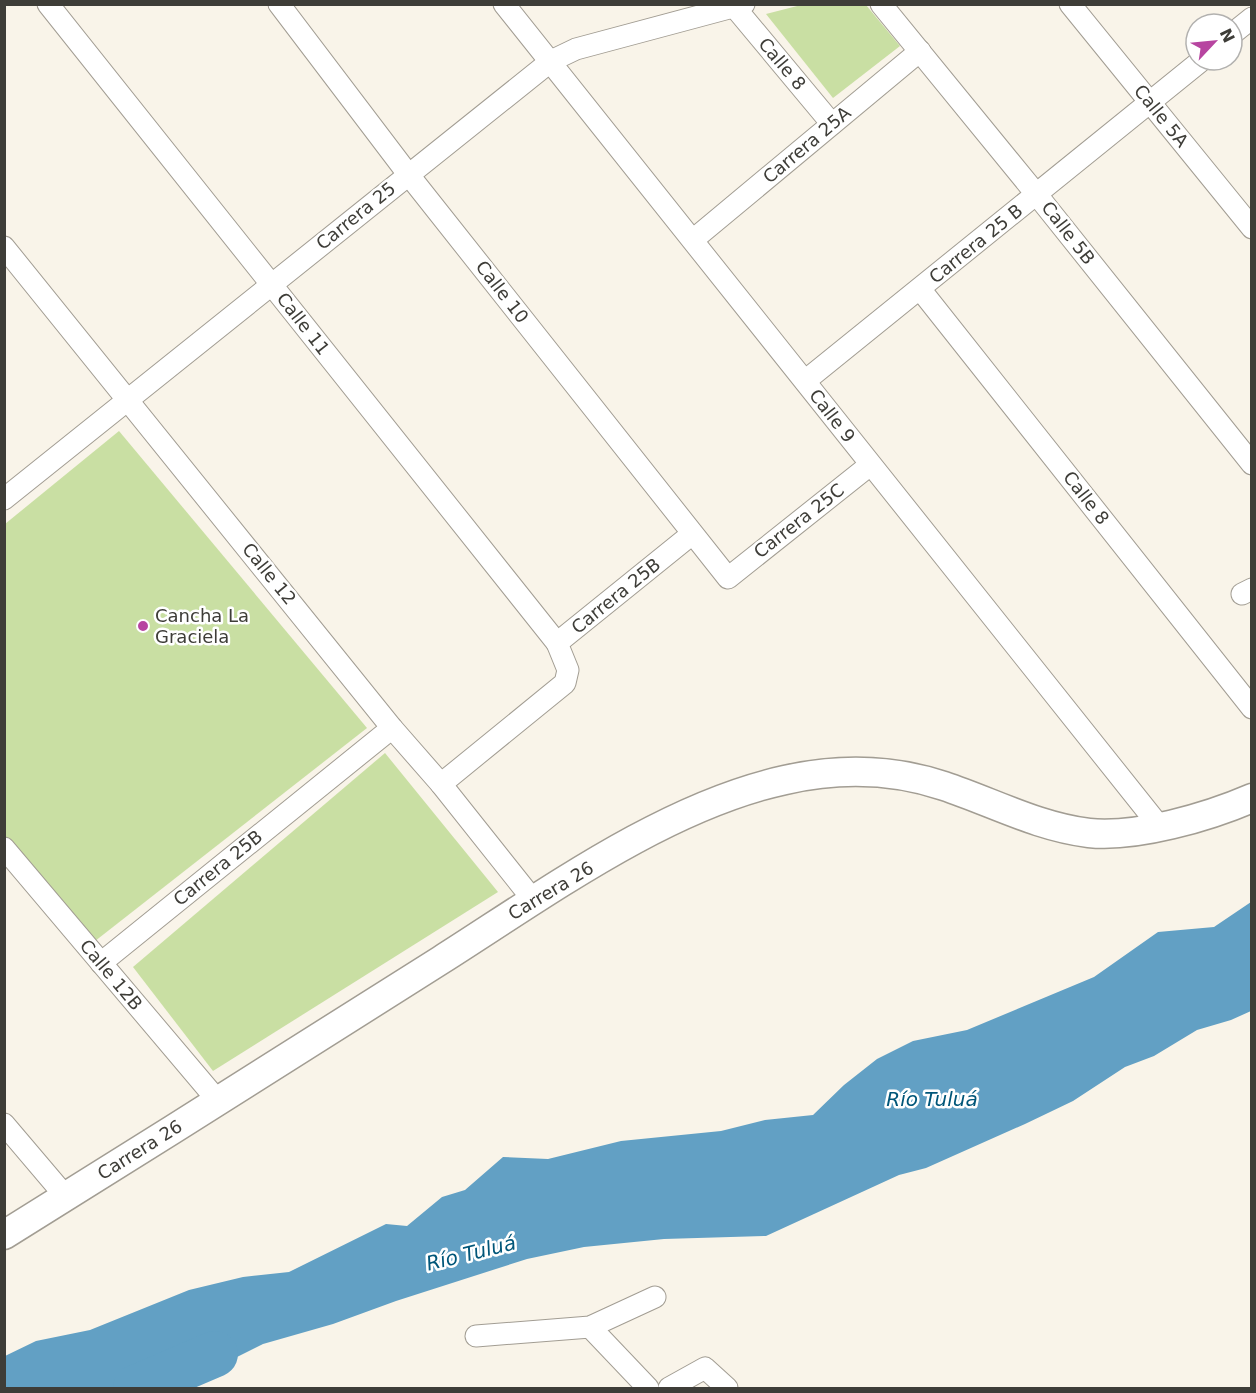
<svg xmlns="http://www.w3.org/2000/svg" width="1256" height="1393" font-family="'DejaVu Sans',sans-serif">
	<style>
		.green { fill: #c9dfa3 }
		.water { fill: #62a0c4 }
		.lines { fill: none; stroke-linecap: round; stroke-linejoin: round }
		.river { stroke: #62a0c4; stroke-width: 46 }
		.street-casing { stroke: #a29d93; stroke-width: 23 }
		.secondary-casing { stroke: #a29d93; stroke-width: 31 }
		.street { stroke: #fff; stroke-width: 21 }
		.secondary { stroke: #fff; stroke-width: 28 }
		.poi-dot { fill: #b745a0; stroke: #fff; stroke-width: 2 }
		.labels { text-anchor: middle; stroke-width: 5; stroke-linejoin: round; paint-order: stroke }
		.street-label { font-size: 18px; fill: #3e3d38; stroke: #fff }
		.poi-label { font-size: 18px; fill: #3e3d38; stroke: #fff; text-anchor: start }
		.water-label { font-size: 20px; font-style: italic; fill: #005679; stroke: #fff }
	</style>
	<rect width="100%" height="100%" fill="#f9f4e9"/>
	<!-- green -->
	<g class="green">
		<polygon points="805,4 866,5 900,46 833,98 766,14"/>
		<polygon points="119,431 367,728 90,945 5,839 5,524"/>
		<polygon points="385,753 498,892 213,1071 133,967"/>
	</g>
	<!-- water -->
	<polygon class="water" points="1251,902 1251,1011 1231,1020 1197,1030 1154,1056 1125,1067 1073,1101 1025,1124 926,1168 899,1175 766,1236 664,1239 584,1247 527,1259 396,1301 333,1324 263,1344 213,1369 147,1381 124,1388 5,1388 5,1356 36,1341 90,1330 189,1290 243,1277 289,1272 386,1224 407,1226 442,1197 465,1190 503,1157 548,1159 621,1141 721,1131 765,1120 813,1115 844,1085 877,1059 913,1041 967,1030 1094,977 1158,932 1214,927"/>
	<g class="lines">
		<!-- river -->
		<polyline class="river" points="136,1388 215,1354"/>
		<defs>
			<g id="street">
				<polyline points="48,4 557,643"/>
				<polyline points="279,4 408,174 728,578 870,465"/>
				<polyline points="504,4 1160,827"/>
				<polyline points="732,4 832,124"/>
				<polyline points="881,4 1037,195 1252,464"/>
				<polyline points="1070,4 1252,228"/>
				<polyline points="1232,34 1252,18"/>
				<polyline points="694,239 920,51"/>
				<polyline points="4,247 392,728 441,784 534,901"/>
				<polyline points="920,289 1252,708"/>
				<polyline points="805,381 1202,60"/>
				<polyline points="4,499 551,61 576,49 744,4"/>
				<polyline points="1242,594 1252,589"/>
				<polyline points="441,784 565,683 568,670 557,643 692,534"/>
				<polyline points="4,848 218,1101"/>
				<polyline points="101,963 392,728"/>
				<polyline points="4,1124 66,1197"/>
				<polyline points="590,1327 648,1388"/>
				<polyline points="476,1336 590,1327 655,1297"/>
				<polyline points="669,1388 705,1368 727,1388"/>
			</g>
			<path id="secondary" d="M4,1235c146,-91 292,-183 437,-275 104,-66 224,-154 344,-180 53,-12 108,-11 159,6 48,16 94,41 145,47 47,5 119,-16 163,-35"/>
		</defs>
		<!-- street casing -->
		<use href="#street" class="street-casing"/>
		<!-- secondary casing -->
		<use href="#secondary" class="secondary-casing"/>
		<!-- street -->
		<use href="#street" class="street"/>
		<!-- secondary -->
		<use href="#secondary" class="secondary"/>
	</g>
	<!-- markers -->
	<circle class="poi-dot" cx="143" cy="626" r="6"/>
	<g class="labels">
		<!-- street labels -->
		<g class="street-label">
			<text transform="translate(782 64) rotate(50)" y="6">Calle 8</text>
			<text transform="translate(1161 116) rotate(51)" y="6">Calle 5A</text>
			<text transform="translate(807 145) rotate(-40)" y="6">Carrera 25A</text>
			<text transform="translate(356 216) rotate(-39)" y="6">Carrera 25</text>
			<text transform="translate(1068 233) rotate(52)" y="6">Calle 5B</text>
			<text transform="translate(976 244) rotate(-39)" y="6">Carrera 25 B</text>
			<text transform="translate(502 292) rotate(52)" y="6">Calle 10</text>
			<text transform="translate(303 324) rotate(52)" y="6">Calle 11</text>
			<text transform="translate(832 416) rotate(52)" y="6">Calle 9</text>
			<text transform="translate(1086 498) rotate(52)" y="6">Calle 8</text>
			<text transform="translate(799 521) rotate(-38)" y="6">Carrera 25C</text>
			<text transform="translate(269 574) rotate(51)" y="6">Calle 12</text>
			<text transform="translate(616 596) rotate(-39)" y="6">Carrera 25B</text>
			<text transform="translate(218 868) rotate(-39)" y="6">Carrera 25B</text>
			<text transform="translate(551 891) rotate(-31)" y="6">Carrera 26</text>
			<text transform="translate(111 975) rotate(50)" y="6">Calle 12B</text>
			<text transform="translate(140 1150) rotate(-32)" y="6">Carrera 26</text>
		</g>
		<!-- poi labels -->
		<g class="poi-label">
			<text x="155" y="622">Cancha La<tspan x="155" dy="21">Graciela</tspan></text>
		</g>
		<!-- water labels -->
		<g class="water-label">
			<text x="932" y="1106">Río Tuluá</text>
			<text transform="translate(471 1253) rotate(-14)" y="7">Río Tuluá</text>
		</g>
	</g>
	<!-- border -->
	<rect width="1256" height="1393" fill="none" stroke="#3e3d38" stroke-width="12"/>
	<!-- north arrow -->
	<g transform="translate(1214 42) rotate(64)"><circle r="28" fill="#ffffff" stroke="#b2b1af" stroke-width="1.5"/>
	<path d="M0-4.5L10 22L0 15L-10 22Z" fill="#b745a0"/>
	<text y="-9" font-size="16" font-weight="bold" text-anchor="middle" fill="#3e3d38">N</text>
	</g>
</svg>
